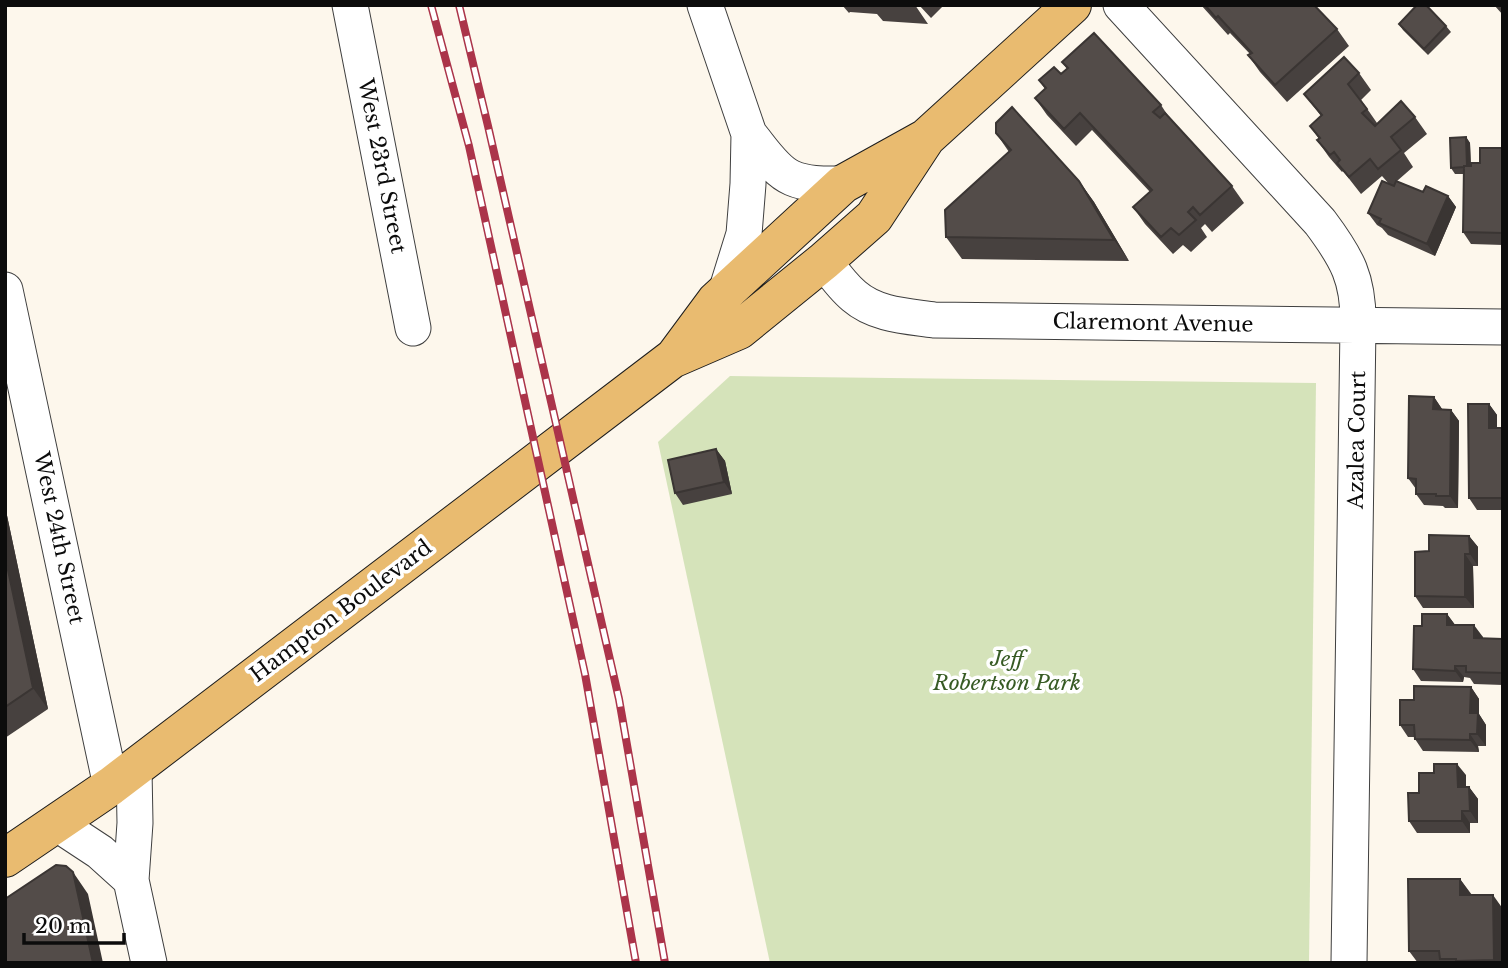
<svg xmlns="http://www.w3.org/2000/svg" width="1508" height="968" font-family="'Libre Baskerville',serif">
<rect width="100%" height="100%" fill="#fdf7ec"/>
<!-- green -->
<path fill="#d5e3ba" d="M 730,376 L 1316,383 L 1309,963 L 770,963 L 658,442 Z"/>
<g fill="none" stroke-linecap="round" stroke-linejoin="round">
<defs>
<path id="minor" d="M 350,5 L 413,328
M 705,5 L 749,134 L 748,184 L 744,234 L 726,292
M 1121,5 L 1320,222 C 1347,258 1359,279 1358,325 L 1349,963
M 749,134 C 761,148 775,171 792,178 C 808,185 827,184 843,184
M 824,261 C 833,273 842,286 854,296 C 876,315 906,316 934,320 L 1503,327
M 5,290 L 111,786
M 134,769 L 135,823 L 131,880 L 149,963
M 56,823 L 100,852 L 131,880"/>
<path id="major" d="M 676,355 L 716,301 L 843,184 L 926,138 L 1072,5
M 5,858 L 111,786 L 672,359 L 739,330 L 824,261 L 874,217 L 926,138"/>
</defs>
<!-- minor casing -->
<use href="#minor" stroke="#3f3f3f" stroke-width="37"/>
<!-- major casing -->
<use href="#major" stroke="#1d1d1d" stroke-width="40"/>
<!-- minor -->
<use href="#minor" stroke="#fff" stroke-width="35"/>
<!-- major -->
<use href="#major" stroke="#e9bb70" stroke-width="38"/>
<defs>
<path id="rail" d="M 431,5 L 469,146 L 585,674 L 636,963
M 459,5 L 488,126 L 619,699 L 665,963"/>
</defs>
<!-- rail casing -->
<use href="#rail" stroke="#ab344a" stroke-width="8"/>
<!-- rail -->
<use href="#rail" stroke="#fff" stroke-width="5" stroke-dasharray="16" stroke-linecap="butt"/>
</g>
<!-- wall -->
<path fill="#47413f" d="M 842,5 L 915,5 L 928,24 L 883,21 L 877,14 L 850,12 L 849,13 Z
M 919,5 L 944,5 L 931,18 Z
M 1201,5 L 1314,5 L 1337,29 L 1349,46 L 1287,102 L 1260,72 L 1248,55 L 1250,54 L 1230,33 L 1228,35 Z
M 1494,5 L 1503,5 L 1503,15 Z
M 1399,24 L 1446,26 L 1451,32 L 1428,55 L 1403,30 Z
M 1062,62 L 1161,105 L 1170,119 L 1232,186 L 1244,203 L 1212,232 L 1205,224 L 1201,228 L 1207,237 L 1191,252 L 1183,245 L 1173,254 L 1145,224 L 1133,207 L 1150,192 L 1092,130 L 1076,146 L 1047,115 L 1035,98 L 1045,89 L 1039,80 L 1061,74 L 1067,69 Z
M 1359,73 L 1371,90 L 1361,100 L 1377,123 L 1415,117 L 1427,134 L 1404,153 L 1413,167 L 1397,181 L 1423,192 L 1448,196 L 1456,207 L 1435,256 L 1388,235 L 1382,228 L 1377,225 L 1368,213 L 1389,184 L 1382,176 L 1361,194 L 1343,171 L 1342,172 L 1329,157 L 1317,140 L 1319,139 L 1310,126 L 1321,116 L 1304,94 Z
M 996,133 L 1079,181 L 1094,202 L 1129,261 L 962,259 L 946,237 L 1009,152 Z
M 1466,137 L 1470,143 L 1471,166 L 1480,163 L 1503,148 L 1503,245 L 1471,244 L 1463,232 L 1464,174 L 1455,174 L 1451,168 Z
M 1434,397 L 1442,409 L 1451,410 L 1459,421 L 1458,508 L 1445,508 L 1443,506 L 1424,505 L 1416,494 L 1416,489 L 1408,478 Z
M 1489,404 L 1497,415 L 1497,428 L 1503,428 L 1503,510 L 1477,510 L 1469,498 Z
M 716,449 L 725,461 L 732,494 L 683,505 L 675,493 Z
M 5,506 L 48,709 L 5,738 Z
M 1469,536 L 1478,547 L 1478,566 L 1473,566 L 1474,608 L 1423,608 L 1415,596 L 1429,551 Z
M 1447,614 L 1455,625 L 1483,637 L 1483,638 L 1503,639 L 1503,685 L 1474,684 L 1470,678 L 1464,677 L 1463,682 L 1421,681 L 1413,669 L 1422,626 Z
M 1471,687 L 1479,699 L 1479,714 L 1486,725 L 1486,746 L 1478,746 L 1479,752 L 1423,751 L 1415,739 L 1415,737 L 1408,737 L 1400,725 L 1414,700 Z
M 1466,775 L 1466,787 L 1469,787 L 1478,799 L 1478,823 L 1470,823 L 1470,833 L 1417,833 L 1409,821 L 1419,793 Z
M 1460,879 L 1472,895 L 1503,963 L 1418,963 L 1409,951 Z"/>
<!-- shaded-wall -->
<path fill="#3a3533" d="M 1466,137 L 1470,143 L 1471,173 L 1467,167 Z
M 1079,181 L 1094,202 L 1129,261 L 1114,240 Z
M 1448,196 L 1456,207 L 1435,256 L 1427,244 Z
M 1434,397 L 1442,409 L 1441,421 L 1433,409 Z
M 1489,404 L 1497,415 L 1497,440 L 1489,428 Z
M 1451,410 L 1459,421 L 1458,508 L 1450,496 Z
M 716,449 L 725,461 L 732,494 L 724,482 Z
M 5,506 L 48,709 L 33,688 L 5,556 Z
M 1469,536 L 1478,547 L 1478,566 L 1470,554 Z
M 1465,554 L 1473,566 L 1474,608 L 1465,597 Z
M 1447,614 L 1456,626 L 1447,625 Z
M 1474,625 L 1483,637 L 1482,650 L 1474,638 Z
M 1455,666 L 1464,677 L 1463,682 L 1455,671 Z
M 1471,687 L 1479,699 L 1479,714 L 1486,725 L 1486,746 L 1477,734 L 1470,713 Z
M 1470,734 L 1478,746 L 1479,752 L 1470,740 Z
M 1457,764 L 1466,775 L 1466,799 L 1458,787 Z
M 1469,787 L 1478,799 L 1478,823 L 1470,811 Z
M 1462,811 L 1470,823 L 1470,833 L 1462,821 Z
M 73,872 L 88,894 L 103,963 L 93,963 Z
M 1460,879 L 1472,896 L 1460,895 Z
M 1493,895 L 1503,909 L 1503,963 L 1496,963 L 1494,960 Z"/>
<!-- building -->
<path fill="#534c49" stroke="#3a3533" stroke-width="2" d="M 1205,5 L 1314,5 L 1337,29 L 1275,85 L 1248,55 L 1252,53 L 1218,16 L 1216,18 Z
M 1417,5 L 1426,5 L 1446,26 L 1424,49 L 1399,24 Z
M 1094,33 L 1161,105 L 1153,112 L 1160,118 L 1165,113 L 1232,186 L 1200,215 L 1193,207 L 1188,212 L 1196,220 L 1179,235 L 1171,228 L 1161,237 L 1133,207 L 1152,190 L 1080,113 L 1064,129 L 1035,98 L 1046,88 L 1039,80 L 1054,67 L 1061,74 L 1068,68 L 1062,62 Z
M 1344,57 L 1359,73 L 1348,84 L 1367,109 L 1362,113 L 1375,126 L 1401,101 L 1415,117 L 1391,137 L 1401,150 L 1378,169 L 1370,159 L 1349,177 L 1337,163 L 1340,160 L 1334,152 L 1330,155 L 1317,140 L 1320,138 L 1310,126 L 1322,115 L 1304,94 Z
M 1012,107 L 1079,181 L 1114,240 L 946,237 L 945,210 L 1011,150 L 996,133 L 996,123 Z
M 1466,137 L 1467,166 L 1464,166 L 1464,167 L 1451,168 L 1450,138 Z
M 1480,148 L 1503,148 L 1503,233 L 1463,232 L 1464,166 L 1471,166 L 1471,163 L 1480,163 Z
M 1382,181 L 1394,186 L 1396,181 L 1423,192 L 1426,186 L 1448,196 L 1427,244 L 1379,223 L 1381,219 L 1368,213 Z
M 1409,396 L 1434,397 L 1433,409 L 1451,410 L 1450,496 L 1436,496 L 1436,494 L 1416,494 L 1416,479 L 1408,478 Z
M 1468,404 L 1489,404 L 1489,428 L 1503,428 L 1503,498 L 1469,498 Z
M 716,449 L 724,482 L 675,493 L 668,460 Z
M 1429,535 L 1469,536 L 1470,554 L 1465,554 L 1465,597 L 1415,596 L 1415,552 L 1429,551 Z
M 5,556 L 33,688 L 5,707 Z
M 1422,614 L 1447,614 L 1447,625 L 1474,625 L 1474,638 L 1502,639 L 1502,673 L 1466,672 L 1466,666 L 1455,666 L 1455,671 L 1413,669 L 1414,626 L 1422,626 Z
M 1414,686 L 1471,687 L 1470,713 L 1478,713 L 1477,734 L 1470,734 L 1470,740 L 1415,739 L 1414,725 L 1400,725 L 1400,700 L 1414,700 Z
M 1434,764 L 1457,764 L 1458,787 L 1469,787 L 1470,811 L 1462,811 L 1462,821 L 1409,821 L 1408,793 L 1419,793 L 1419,773 L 1434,773 Z
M 1502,845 L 1503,845 L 1503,868 L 1502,868 Z
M 56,865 L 66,866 L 73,872 L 93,963 L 5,963 L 5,899 Z
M 1408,879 L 1460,879 L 1460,895 L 1493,895 L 1494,960 L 1456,961 L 1456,959 L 1440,959 L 1439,951 L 1409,951 Z"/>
<g text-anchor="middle" stroke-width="7" stroke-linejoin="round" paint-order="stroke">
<!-- street labels -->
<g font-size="21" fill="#0c0c0c" stroke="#fff">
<text transform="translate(382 166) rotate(79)" y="7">West 23rd Street</text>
<text transform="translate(1153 323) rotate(1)" y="7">Claremont Avenue</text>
<text transform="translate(1357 440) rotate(-89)" y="7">Azalea Court</text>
<text transform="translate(59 538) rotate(78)" y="7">West 24th Street</text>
<text transform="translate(341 611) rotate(-37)" y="7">Hampton Boulevard</text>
</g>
<!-- park labels -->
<g font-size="21" font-style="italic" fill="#375b24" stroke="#fff">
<text x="1007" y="666">Jeff<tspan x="1007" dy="24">Robertson Park</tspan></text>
</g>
</g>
<!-- border -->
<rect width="1508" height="968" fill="none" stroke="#0c0c0c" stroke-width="14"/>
<!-- scale -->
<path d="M24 933v10h100v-10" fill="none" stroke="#0c0c0c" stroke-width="3.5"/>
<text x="35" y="933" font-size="21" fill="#0c0c0c" stroke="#ffffff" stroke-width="5" paint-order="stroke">20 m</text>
</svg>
